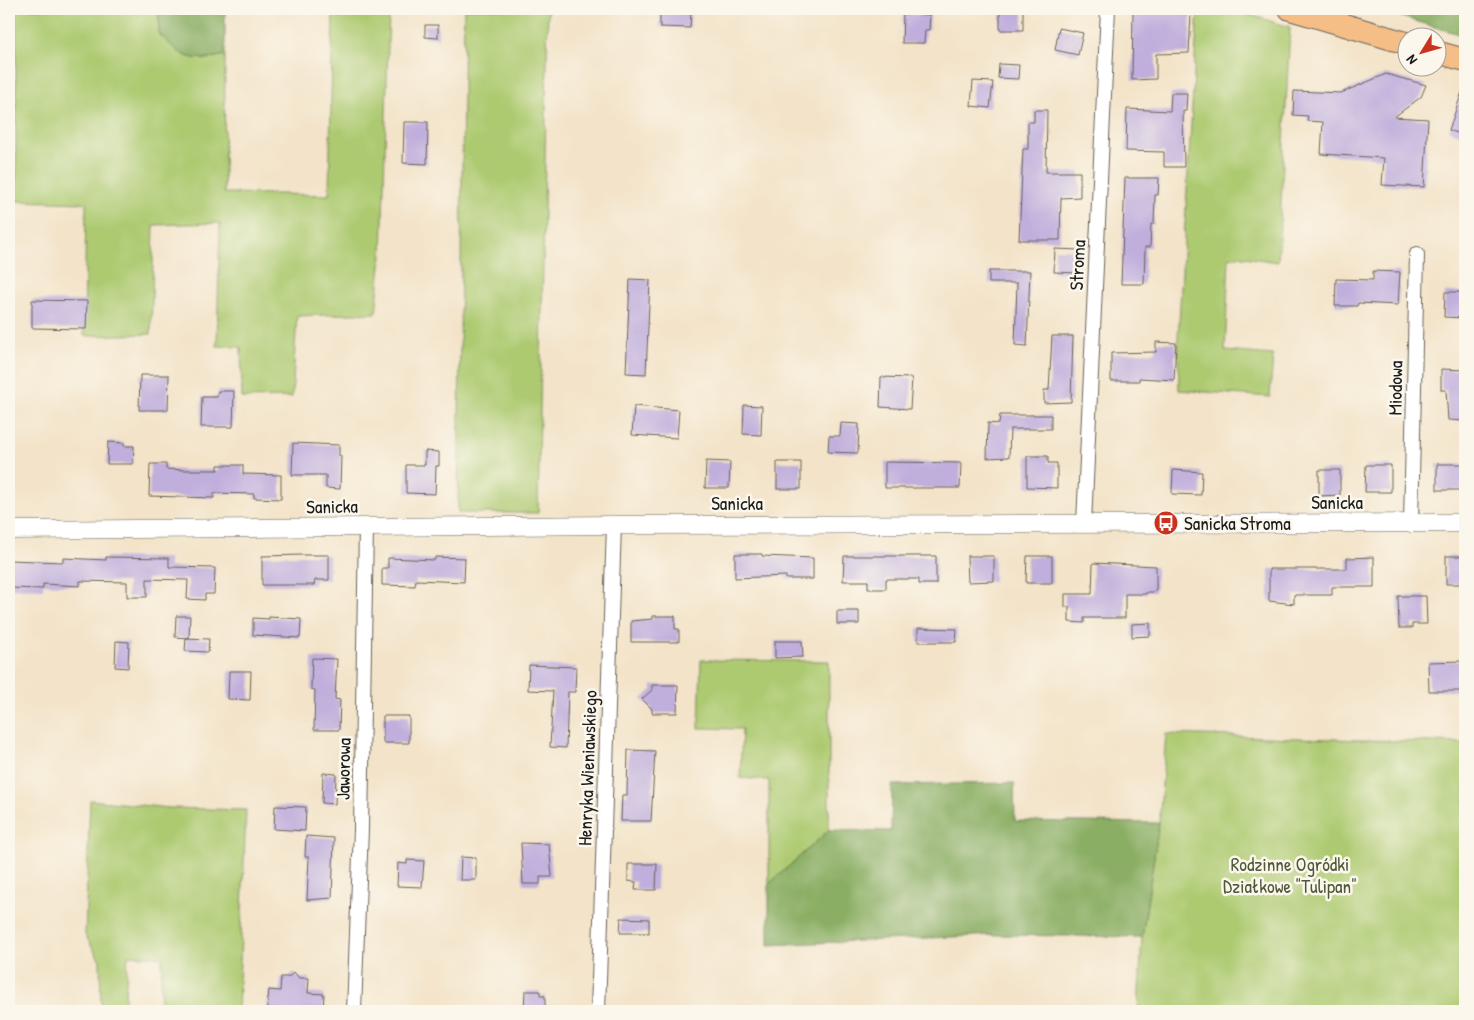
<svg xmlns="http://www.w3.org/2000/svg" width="1474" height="1020" font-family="'Patrick Hand',sans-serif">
<rect width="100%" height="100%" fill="#fbf7ec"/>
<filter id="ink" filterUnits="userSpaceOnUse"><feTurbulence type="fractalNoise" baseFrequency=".02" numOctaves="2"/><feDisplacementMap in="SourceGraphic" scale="10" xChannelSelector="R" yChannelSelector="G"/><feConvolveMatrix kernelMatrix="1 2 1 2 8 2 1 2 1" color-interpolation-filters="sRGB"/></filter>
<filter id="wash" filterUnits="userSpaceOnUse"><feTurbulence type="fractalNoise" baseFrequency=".0096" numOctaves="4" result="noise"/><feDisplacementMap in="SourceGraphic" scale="20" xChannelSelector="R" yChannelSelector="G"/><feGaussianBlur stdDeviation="1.12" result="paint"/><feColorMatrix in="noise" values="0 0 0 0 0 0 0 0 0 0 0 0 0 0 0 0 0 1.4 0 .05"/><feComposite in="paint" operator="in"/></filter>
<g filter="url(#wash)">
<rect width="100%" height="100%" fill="#f3e3c8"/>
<!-- green -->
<path fill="#adca71" stroke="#647346" d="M 16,9 L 159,9 L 159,34 L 203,60 L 225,55 L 224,193 L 329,195 L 333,9 L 389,9 L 382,256 L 376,313 L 297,316 L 292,397 L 242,398 L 241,347 L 217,346 L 220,223 L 154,225 L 151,334 L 84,336 L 86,203 L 16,201 Z
M 464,9 L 548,9 L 538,513 L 458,513 Z
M 1198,9 L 1230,9 L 1290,27 L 1278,262 L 1238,256 L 1229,258 L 1225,351 L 1273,355 L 1270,397 L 1179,390 L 1178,338 Z
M 701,660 L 829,661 L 829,830 L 769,884 L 769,780 L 740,778 L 742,729 L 699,728 Z
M 1166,734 L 1465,743 L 1465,1011 L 1138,1011 L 1142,937 L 1159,823 Z
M 90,800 L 170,808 L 246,810 L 238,1011 L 160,1011 L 162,957 L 128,955 L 124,1011 L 101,1011 L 100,960 L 85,935 Z"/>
<!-- forest -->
<path fill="#8aae63" stroke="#536540" d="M 159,9 L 225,9 L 225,55 C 189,63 184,58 159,34 Z
M 1375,9 L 1465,9 L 1465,36 Z
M 1014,783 L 1015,821 L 1159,823 L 1142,937 L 997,935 L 769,945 L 769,884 L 829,830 L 891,831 L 892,785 Z"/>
<g id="blocks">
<!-- building -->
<path fill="#c0aedc" d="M 660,9 L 691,9 L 690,28 L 660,27 Z
M 1000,9 L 1023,9 L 1023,30 L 1000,30 Z
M 1133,11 L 1191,14 L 1189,53 L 1156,54 L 1156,79 L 1132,80 Z
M 903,14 L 930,15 L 929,30 L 925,30 L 924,43 L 902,43 Z
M 425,25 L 438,25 L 438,38 L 425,37 Z
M 1059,28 L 1083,33 L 1078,55 L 1055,50 Z
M 999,64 L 1019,65 L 1018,79 L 998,78 Z
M 1386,74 L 1426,85 L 1421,97 L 1394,117 L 1428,119 L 1424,187 L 1382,185 L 1384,158 L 1321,154 L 1323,122 L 1307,121 L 1308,116 L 1293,115 L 1294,91 L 1341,93 Z
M 973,81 L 993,82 L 990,108 L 971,106 Z
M 1463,89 L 1465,89 L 1465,136 L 1449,130 Z
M 1171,93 L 1187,93 L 1186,111 L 1183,111 L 1184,167 L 1164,167 L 1164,152 L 1126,151 L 1127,109 L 1170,111 Z
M 1034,110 L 1047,110 L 1046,172 L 1080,172 L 1080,197 L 1061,198 L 1060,240 L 1019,240 L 1023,149 L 1028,149 L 1028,122 L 1034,122 Z
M 404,122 L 428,122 L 427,164 L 403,163 Z
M 1125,178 L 1159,178 L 1158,195 L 1155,195 L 1154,224 L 1151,224 L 1150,247 L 1145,247 L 1144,284 L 1121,284 Z
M 1055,249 L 1079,250 L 1078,273 L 1054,272 Z
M 989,271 L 1030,271 L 1027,346 L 1015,345 L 1017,283 L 989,283 Z
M 1373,271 L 1400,272 L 1398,305 L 1358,303 L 1357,306 L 1335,306 L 1336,279 L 1373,280 Z
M 630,279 L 650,280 L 646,374 L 626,373 Z
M 1445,292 L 1465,292 L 1465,318 L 1444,317 Z
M 32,300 L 87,301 L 86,329 L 32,328 Z
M 1052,336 L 1073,336 L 1071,402 L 1044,403 L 1044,390 L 1049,390 Z
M 1156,342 L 1176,343 L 1174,380 L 1139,378 L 1139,381 L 1111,381 L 1111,353 L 1156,352 Z
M 1441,369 L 1465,370 L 1465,421 L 1448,420 L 1446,390 L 1441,390 Z
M 140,375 L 169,375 L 168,410 L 139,410 Z
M 881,377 L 912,378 L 910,409 L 880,407 Z
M 218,391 L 234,391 L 233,427 L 201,427 L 202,397 L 217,397 Z
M 744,405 L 762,406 L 761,435 L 743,434 Z
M 634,406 L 679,410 L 677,438 L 632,435 Z
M 1000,415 L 1051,415 L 1051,429 L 1010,429 L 1009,457 L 987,458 L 988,423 L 999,424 Z
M 841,423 L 859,424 L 858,453 L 828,452 L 829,436 L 840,436 Z
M 108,442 L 124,443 L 124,446 L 134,446 L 133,464 L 107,464 Z
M 293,443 L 339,445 L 339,456 L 341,456 L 340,489 L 326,488 L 326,475 L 292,475 Z
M 425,451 L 439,452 L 439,466 L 436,466 L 435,494 L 406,493 L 406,465 L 425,465 Z
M 1027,456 L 1048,456 L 1048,463 L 1057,463 L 1057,488 L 1027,487 Z
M 706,461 L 730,462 L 729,488 L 705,488 Z
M 777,462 L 801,462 L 801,489 L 777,489 Z
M 885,462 L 961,463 L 960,488 L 885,488 Z
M 150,464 L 166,464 L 166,469 L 184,470 L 218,470 L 218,465 L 243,465 L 243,474 L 281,475 L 281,499 L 254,498 L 254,494 L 214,493 L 214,498 L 149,496 Z
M 1437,464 L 1463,464 L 1463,490 L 1437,490 Z
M 1366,465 L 1391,465 L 1391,492 L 1365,492 Z
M 1173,470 L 1202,472 L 1201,495 L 1172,494 Z
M 1319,470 L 1340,470 L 1340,495 L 1319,496 Z
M 735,554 L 762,554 L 762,556 L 813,558 L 813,579 L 786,579 L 786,576 L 735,578 Z
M 303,555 L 329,555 L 329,580 L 315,580 L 314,585 L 262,585 L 262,556 Z
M 844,556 L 936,556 L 936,584 L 919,584 L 919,579 L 886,579 L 886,589 L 868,589 L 868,581 L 843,581 Z
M 967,556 L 994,556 L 994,581 L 968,582 Z
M 1027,556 L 1052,556 L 1052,583 L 1026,583 Z
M 1446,556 L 1465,556 L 1465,584 L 1446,584 Z
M 106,557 L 169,558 L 169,567 L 215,568 L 214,594 L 205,594 L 205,600 L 187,599 L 188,580 L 147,579 L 147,597 L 127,597 L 127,582 L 80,581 L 80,586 L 43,584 L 43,589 L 9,588 L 9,560 L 63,562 L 63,558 L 106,560 Z
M 435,557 L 465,558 L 464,582 L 416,580 L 415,586 L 382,585 L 382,568 L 388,568 L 388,558 L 435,560 Z
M 1374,557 L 1374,587 L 1332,587 L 1332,595 L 1294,595 L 1294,604 L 1269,601 L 1269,569 L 1347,569 L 1347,558 Z
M 1093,563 L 1156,566 L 1156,589 L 1154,592 L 1147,592 L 1146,594 L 1125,594 L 1125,618 L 1084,618 L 1084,623 L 1069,622 L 1069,607 L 1065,607 L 1065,594 L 1092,594 Z
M 1398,596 L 1426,596 L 1427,624 L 1412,624 L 1412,628 L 1399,628 Z
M 837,611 L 859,611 L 859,624 L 837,624 Z
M 176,616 L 190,616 L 189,638 L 175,637 Z
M 653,616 L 675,616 L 675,629 L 679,629 L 679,642 L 631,642 L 631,621 L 653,619 Z
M 269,617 L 301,619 L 300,638 L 253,635 L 253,618 L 269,619 Z
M 1150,623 L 1150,636 L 1132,637 L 1132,624 Z
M 918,628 L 957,629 L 956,642 L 918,642 Z
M 186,638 L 209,639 L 208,652 L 185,651 Z
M 116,641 L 129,642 L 128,668 L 115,667 Z
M 775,641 L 802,641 L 803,657 L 775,658 Z
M 312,658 L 337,659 L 335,699 L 340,700 L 339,730 L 314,730 L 315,690 L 311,689 Z
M 1465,661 L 1465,691 L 1429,691 L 1428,662 Z
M 529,665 L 576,667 L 575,692 L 568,692 L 566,748 L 550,747 L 553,691 L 528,690 Z
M 229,671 L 251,671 L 250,700 L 228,699 Z
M 652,685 L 678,685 L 677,713 L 652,713 L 652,709 L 642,699 L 652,690 Z
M 383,716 L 409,716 L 409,743 L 383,743 Z
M 628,750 L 655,751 L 651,821 L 621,821 L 622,795 L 627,795 Z
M 323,773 L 336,774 L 335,804 L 322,803 Z
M 275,806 L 306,807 L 305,831 L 274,829 Z
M 306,836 L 334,838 L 332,898 L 307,900 L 309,857 L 305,857 Z
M 521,843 L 549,844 L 552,877 L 540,877 L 540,884 L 523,884 Z
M 461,857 L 476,858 L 476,880 L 460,880 Z
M 407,860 L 424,861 L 422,887 L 397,886 L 398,863 L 407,864 Z
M 628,864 L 657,864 L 656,890 L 635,890 L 636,882 L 628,881 Z
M 621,918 L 649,919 L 649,933 L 620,933 Z
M 294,972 L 299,978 L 309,978 L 308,993 L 324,994 L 323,1011 L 275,1011 L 276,1008 L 267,1008 L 269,990 L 280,991 L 281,977 L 289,977 Z
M 525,991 L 540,991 L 540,996 L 545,996 L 545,1011 L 524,1011 Z"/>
</g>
</g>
<g filter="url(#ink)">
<use href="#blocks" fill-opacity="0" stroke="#676258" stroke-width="1"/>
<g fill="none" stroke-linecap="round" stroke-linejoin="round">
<defs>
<path id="minor" d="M 1084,523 L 1108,9
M 1411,524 L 1417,254
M 354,1011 L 361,829 L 366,527
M 598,1011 L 614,525"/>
<path id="tertiary" d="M 9,530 L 614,525 L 1465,523"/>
<path id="primary" d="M 1290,9 L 1406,43
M 1436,52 L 1465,60"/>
</defs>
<!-- minor casing -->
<use href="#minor" stroke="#676258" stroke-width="16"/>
<!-- tertiary casing -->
<use href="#tertiary" stroke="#676258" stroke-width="19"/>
<!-- primary casing -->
<use href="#primary" stroke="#676258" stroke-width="24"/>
<!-- minor -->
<use href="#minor" stroke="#fff" stroke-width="14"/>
<!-- tertiary -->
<use href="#tertiary" stroke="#fff" stroke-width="18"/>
<!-- primary -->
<use href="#primary" stroke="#f6be87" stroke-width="22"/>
</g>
</g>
<!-- icons -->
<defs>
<symbol id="bus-disc" viewBox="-11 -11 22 22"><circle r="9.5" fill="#c8321e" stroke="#fbf7ec"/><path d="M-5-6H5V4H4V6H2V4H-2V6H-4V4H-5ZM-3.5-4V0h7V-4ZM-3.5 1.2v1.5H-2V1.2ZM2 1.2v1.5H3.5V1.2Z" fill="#fff"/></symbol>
</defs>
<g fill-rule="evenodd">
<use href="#bus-disc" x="1152" y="509" width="28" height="28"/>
</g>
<g text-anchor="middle" stroke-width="5" stroke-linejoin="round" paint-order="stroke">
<!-- street labels -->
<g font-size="19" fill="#1c1c1c" stroke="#fbf7ec">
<text transform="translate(1077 265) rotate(-87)" y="7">Stroma</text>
<text transform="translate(1395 388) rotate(-89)" y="7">Miodowa</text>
<text x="1337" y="509">Sanicka</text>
<text x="737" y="510">Sanicka</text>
<text transform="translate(332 506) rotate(-1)" y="7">Sanicka</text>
<text transform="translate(587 768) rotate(-88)" y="7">Henryka Wieniawskiego</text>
<text transform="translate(343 769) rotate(-89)" y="7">Jaworowa</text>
</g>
<!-- poi labels -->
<g font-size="19" fill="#1c1c1c" stroke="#fbf7ec" text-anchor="start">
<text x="1184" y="530">Sanicka Stroma</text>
</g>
<!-- park labels -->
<g font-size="19" fill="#4f593a" stroke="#fbf7ec">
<text x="1290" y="871">Rodzinne Ogródki<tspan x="1290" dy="22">Działkowe "Tulipan"</tspan></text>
</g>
</g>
<!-- margin -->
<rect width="1474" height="1020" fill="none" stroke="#fbf7ec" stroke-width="30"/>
<!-- north arrow -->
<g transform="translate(1422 52) rotate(233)"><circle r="24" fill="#fbf7ec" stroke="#a29f99"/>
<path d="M0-4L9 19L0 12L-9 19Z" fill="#c8321e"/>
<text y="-8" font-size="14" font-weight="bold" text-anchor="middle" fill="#1c1c1c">N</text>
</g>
</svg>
